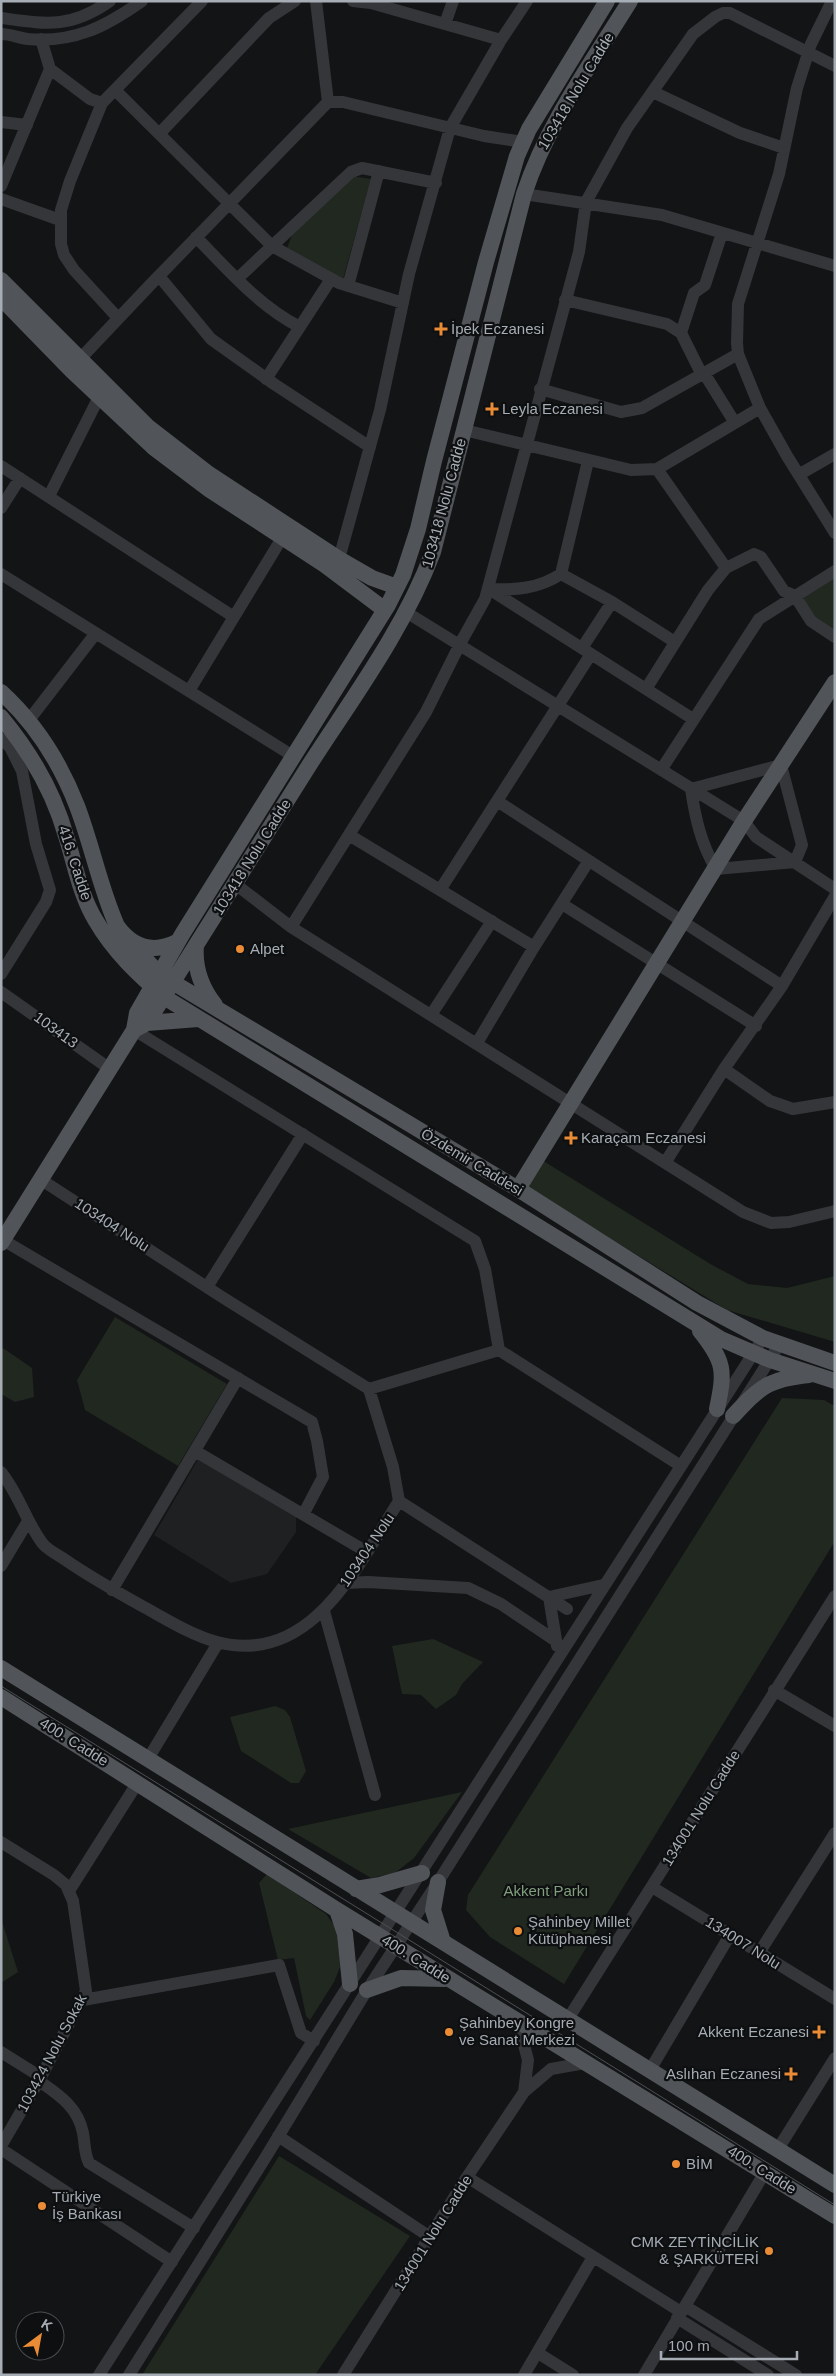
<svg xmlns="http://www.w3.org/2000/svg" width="836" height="2376" font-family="Helvetica,sans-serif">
<rect width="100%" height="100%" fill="#131415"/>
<!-- built -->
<path fill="#1f2022" d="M 200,1456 L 296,1510 L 296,1532 L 267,1574 L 231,1583 L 154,1535 Z"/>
<!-- green -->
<path fill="#202820" d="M 352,176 L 371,179 L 343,279 L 286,251 L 293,232 Z
M 835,571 L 835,637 L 795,596 Z
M 537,1157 L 712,1265 L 748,1284 L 787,1288 L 835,1276 L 835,1342 L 727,1310 L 536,1193 L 522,1183 Z
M 115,1317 L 227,1384 L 178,1466 L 85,1410 L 77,1380 Z
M 3,1348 L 32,1368 L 34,1397 L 15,1402 L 1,1394 L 1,1351 Z
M 782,1398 L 824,1400 L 835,1406 L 835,1541 L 564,1984 L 490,1937 L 466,1910 L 468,1895 Z
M 433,1639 L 483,1662 L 462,1684 L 456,1695 L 436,1709 L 421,1695 L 402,1694 L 392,1646 Z
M 275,1706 L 285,1710 L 290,1717 L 306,1771 L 299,1783 L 291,1783 L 241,1751 L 230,1717 Z
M 462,1792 L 414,1858 L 395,1873 L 371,1878 L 288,1829 Z
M 267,1874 L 326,1914 L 339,1932 L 340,1967 L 334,1982 L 310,2020 L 306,2016 L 294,1958 L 278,1960 L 259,1883 Z
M 1,1918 L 18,1972 L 1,1983 Z
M 279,2156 L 410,2236 L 315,2375 L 142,2375 Z"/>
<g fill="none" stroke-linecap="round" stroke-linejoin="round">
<!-- minor -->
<path stroke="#35363a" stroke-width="12" d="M 316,1 L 328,102
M 353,1 L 371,3 L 501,40
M 832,1 L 811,44 L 797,88 L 779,174 L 738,304 L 737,343 L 738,354 L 760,408 L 787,456 L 835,533
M 1,18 C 46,24 70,29 110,1
M 445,24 L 453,1
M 1,34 C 10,34 19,38 28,39 C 74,43 105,27 142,1
M 41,39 L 50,69 L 90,99 L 102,103
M 115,90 L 272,246 L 339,283 L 403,303
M 653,92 L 740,133 L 784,148
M 1,122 L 27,125
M 160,133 L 269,18 L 295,1
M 1,186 L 50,69
M 524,194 L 662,215 L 835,266
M 1,199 L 60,220
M 196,237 C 228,270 259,306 300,327
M 159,276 L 211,339 L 274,384 L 370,447
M 237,279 L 351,172 L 362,168 L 436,183
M 348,286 L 379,171
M 565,300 L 667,324 L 681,333 L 702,375
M 118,318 L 74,270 L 64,255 L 61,244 L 61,210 L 70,181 L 102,103 L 202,1
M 681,333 L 694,293 L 705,285 L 722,233
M 80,359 L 152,283 L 328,102 L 343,102 L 484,136 L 523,142
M 704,373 L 735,423
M 266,379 L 331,279
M 540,389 L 621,412 L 642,408 L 738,354
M 464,430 L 631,470 L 657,469 L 760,408
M 1,466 L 234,617
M 657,469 L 726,568
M 800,474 L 835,454
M 49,496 L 99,397
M 1,508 L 20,478
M 339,559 L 380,410 L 409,274 L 450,128 L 501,40 L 527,1
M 1,574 L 293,756
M 561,574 L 612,602 L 675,642
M 489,589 L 693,719
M 489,589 C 516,590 538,589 561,574 L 588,461
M 406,612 L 744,821 L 756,837 L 835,889
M 582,648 L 612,602
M 646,689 L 708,590 L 726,568 L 754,554 L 761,557 L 784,591 L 795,596 L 811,621 L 835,637
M 189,691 L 282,538
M 29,720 L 96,633
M 1,739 L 10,747 L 22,771 L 36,844 L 50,890 L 46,902 L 1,974
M 781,765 L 802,845 L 795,862 L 716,869 C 701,844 695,817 691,789 Z
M 661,770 L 759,619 L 835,571
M 497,801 L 782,986
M 349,835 L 440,890
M 234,883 L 291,927 L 743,1212 L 771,1223 L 789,1222 L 835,1211
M 562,904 L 756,1026
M 291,927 L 426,712 L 461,642 L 485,599 L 579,252 L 586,202 L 627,128 L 693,34 L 715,17 L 723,13 L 730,13 L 835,66
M 534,947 L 440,890 L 591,654
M 1,992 L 110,1069
M 431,1015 L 492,921
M 134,1030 L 475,1241 L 485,1269 L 499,1350 L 369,1389
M 477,1043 L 534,947 L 588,862
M 724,1069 L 770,1101 L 793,1109 L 835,1102
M 665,1163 L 724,1069 L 782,986 L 835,896
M 1,1239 L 312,1422 L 317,1441 L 323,1477 L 304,1513
M 207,1287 L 303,1134
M 499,1350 L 681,1466
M 195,1451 L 367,1552
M 1,1472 C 19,1494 26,1522 43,1544 C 48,1550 58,1555 64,1559 C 90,1577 115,1591 142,1606 C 166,1619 191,1635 217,1642 C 311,1667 358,1565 399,1501 L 393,1467 L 369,1389 L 222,1297 L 40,1179
M 399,1501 L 567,1609
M 1,1566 L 28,1521
M 347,1583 L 368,1582 L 468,1588 L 501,1604 L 556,1641
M 112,1590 L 238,1378
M 324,1611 L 375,1795
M 557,1646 L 549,1597 L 603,1585
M 774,1690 L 835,1726
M 148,1759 L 218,1643
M 1,1842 L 54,1875 L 66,1885 L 73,1901 L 86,1991 L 41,2077 L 1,2146
M 652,1887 L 835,1999
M 69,1891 L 138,1782
M 759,1953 L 835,1833
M 83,2000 L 279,1965 L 301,2033 L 314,2041
M 568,2019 L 835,1596
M 518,2022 L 528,2060 L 524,2092
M 1,2052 L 41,2077
M 650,2070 L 730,1935
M 39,2081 C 59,2095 78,2107 83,2133 C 85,2143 84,2153 89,2163 L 194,2228
M 278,2136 L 430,2237
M 1,2149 L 172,2262
M 778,2149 L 835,2058
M 467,2177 L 681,2312
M 685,2306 L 796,2375
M 677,2318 L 768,2375
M 538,2353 L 573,2375
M 99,2375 L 758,1346
M 129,2375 L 267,2155 L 367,1990 L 438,1882 L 779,1345
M 343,2375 L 467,2177 L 524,2092 L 551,2069 L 585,2063
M 524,2375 L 593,2257
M 644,2375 L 765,2172"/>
<!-- major -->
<path stroke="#515459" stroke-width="16" d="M 1,280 L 147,426 L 209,474 L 339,559 L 372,578 L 397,587
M 1,298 L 72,371 L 153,447 L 210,490 L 325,565 L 385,610
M 1,692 C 36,724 60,762 77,806 C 92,845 100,888 117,926 C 132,947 153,954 177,942
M 1,717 C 31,753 53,790 66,836 C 75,864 80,895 96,921 C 114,952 138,974 164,997 L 721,1339 L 770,1360 L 835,1381
M 125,937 L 159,974 L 518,1189 L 697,1303 L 763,1338 L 835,1363
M 196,945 C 194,968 201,987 215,1005
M 147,1023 L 198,1019
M 134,1030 L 147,1023 C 202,937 255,850 310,764 C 354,696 404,629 433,552 L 524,194 C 547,124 591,64 630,1
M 518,1189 L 744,821 L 835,682
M 1,1243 L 134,1030 L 137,1013 L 183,933 L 388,605 L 403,575 L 418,529 L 434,461 L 486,262 L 517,156 L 529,129 L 607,1
M 700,1331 C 725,1362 725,1371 717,1409
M 733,1416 C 760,1387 768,1379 809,1375
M 1,1668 L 835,2185
M 1,1697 L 337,1910 L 835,2216
M 438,1882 L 433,1910 L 443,1942
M 356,1889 L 380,1885 L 422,1873
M 337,1910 L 345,1934 L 350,1984
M 367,1990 L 401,1978 L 445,1979"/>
<!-- tram -->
<path stroke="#4c4f53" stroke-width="1" d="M 1,1686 L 835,2205"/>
</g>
<!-- markers -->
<g fill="#ea8c36" stroke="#0e0f10" stroke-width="2">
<path d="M438.5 321.5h5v5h5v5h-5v5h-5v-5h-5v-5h5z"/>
<path d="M489.5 401.5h5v5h5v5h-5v5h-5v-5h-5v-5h5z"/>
<circle cx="240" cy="949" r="5"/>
<path d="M568.5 1130.5h5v5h5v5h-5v5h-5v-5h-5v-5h5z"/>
<circle cx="518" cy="1931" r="5"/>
<circle cx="449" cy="2032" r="5"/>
<path d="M816.5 2024.5h5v5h5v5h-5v5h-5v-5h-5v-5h5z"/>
<path d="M788.5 2066.5h5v5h5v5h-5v5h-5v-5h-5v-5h5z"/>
<circle cx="676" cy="2164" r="5"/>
<circle cx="42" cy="2206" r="5"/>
<circle cx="769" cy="2251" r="5"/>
</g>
<g text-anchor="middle" stroke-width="4.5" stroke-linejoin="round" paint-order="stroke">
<!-- street labels -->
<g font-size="15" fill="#a6adb5" stroke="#0e0f10">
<text transform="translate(576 91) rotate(-59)" y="5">103418 Nolu Cadde</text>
<text transform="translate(444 503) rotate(-75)" y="5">103418 Nolu Cadde</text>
<text transform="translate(252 857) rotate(-58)" y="5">103418 Nolu Cadde</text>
<text transform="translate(75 863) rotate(72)" y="5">416. Cadde</text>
<text transform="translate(56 1030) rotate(36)" y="5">103413</text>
<text transform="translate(472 1162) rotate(31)" y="5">Özdemir Caddesi</text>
<text transform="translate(112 1225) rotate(33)" y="5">103404 Nolu</text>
<text transform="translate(367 1550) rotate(-56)" y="5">103404 Nolu</text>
<text transform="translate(74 1742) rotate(32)" y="5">400. Cadde</text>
<text transform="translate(701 1808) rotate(-58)" y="5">134001 Nolu Cadde</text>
<text transform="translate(743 1943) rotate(32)" y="5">134007 Nolu</text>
<text transform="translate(416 1959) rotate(32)" y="5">400. Cadde</text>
<text transform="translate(52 2053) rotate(-62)" y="5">103424 Nolu Sokak</text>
<text transform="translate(762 2170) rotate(32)" y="5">400. Cadde</text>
<text transform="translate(433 2233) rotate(-58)" y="5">134001 Nolu Cadde</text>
</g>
<!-- poi labels -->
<g font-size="15" fill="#a6adb5" stroke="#0e0f10" text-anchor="start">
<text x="451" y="334">İpek Eczanesi</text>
<text x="502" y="414">Leyla Eczanesi</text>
<text x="250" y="954">Alpet</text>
<text x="581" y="1143">Karaçam Eczanesi</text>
<text x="528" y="1927">Şahinbey Millet<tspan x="528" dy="17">Kütüphanesi</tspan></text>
<text x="459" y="2028">Şahinbey Kongre<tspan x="459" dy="17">ve Sanat Merkezi</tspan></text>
<text x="809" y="2037" text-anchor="end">Akkent Eczanesi</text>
<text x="781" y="2079" text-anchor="end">Aslıhan Eczanesi</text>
<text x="686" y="2169">BİM</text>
<text x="52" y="2202">Türkiye<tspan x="52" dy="17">İş Bankası</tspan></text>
<text x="759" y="2247" text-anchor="end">CMK ZEYTİNCİLİK<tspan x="759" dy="17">&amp; ŞARKÜTERİ</tspan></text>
</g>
<!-- park labels -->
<g font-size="15" fill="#819f7d" stroke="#0e0f10">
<text x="546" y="1896">Akkent Parkı</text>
</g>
</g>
<!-- border -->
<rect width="836" height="2376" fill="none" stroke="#a6adb5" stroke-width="5"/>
<!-- north arrow -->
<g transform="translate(40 2336) rotate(32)"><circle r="24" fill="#0e0f10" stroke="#4b4e52"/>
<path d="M0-4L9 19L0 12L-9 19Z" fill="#ea8c36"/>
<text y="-8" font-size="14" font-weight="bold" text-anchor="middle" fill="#a6adb5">K</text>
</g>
<!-- scale -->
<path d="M661 2351v8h136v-8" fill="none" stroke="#a6adb5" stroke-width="2.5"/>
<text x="668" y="2351" font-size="15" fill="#a6adb5" stroke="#0e0f10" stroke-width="4" paint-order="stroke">100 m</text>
</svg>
